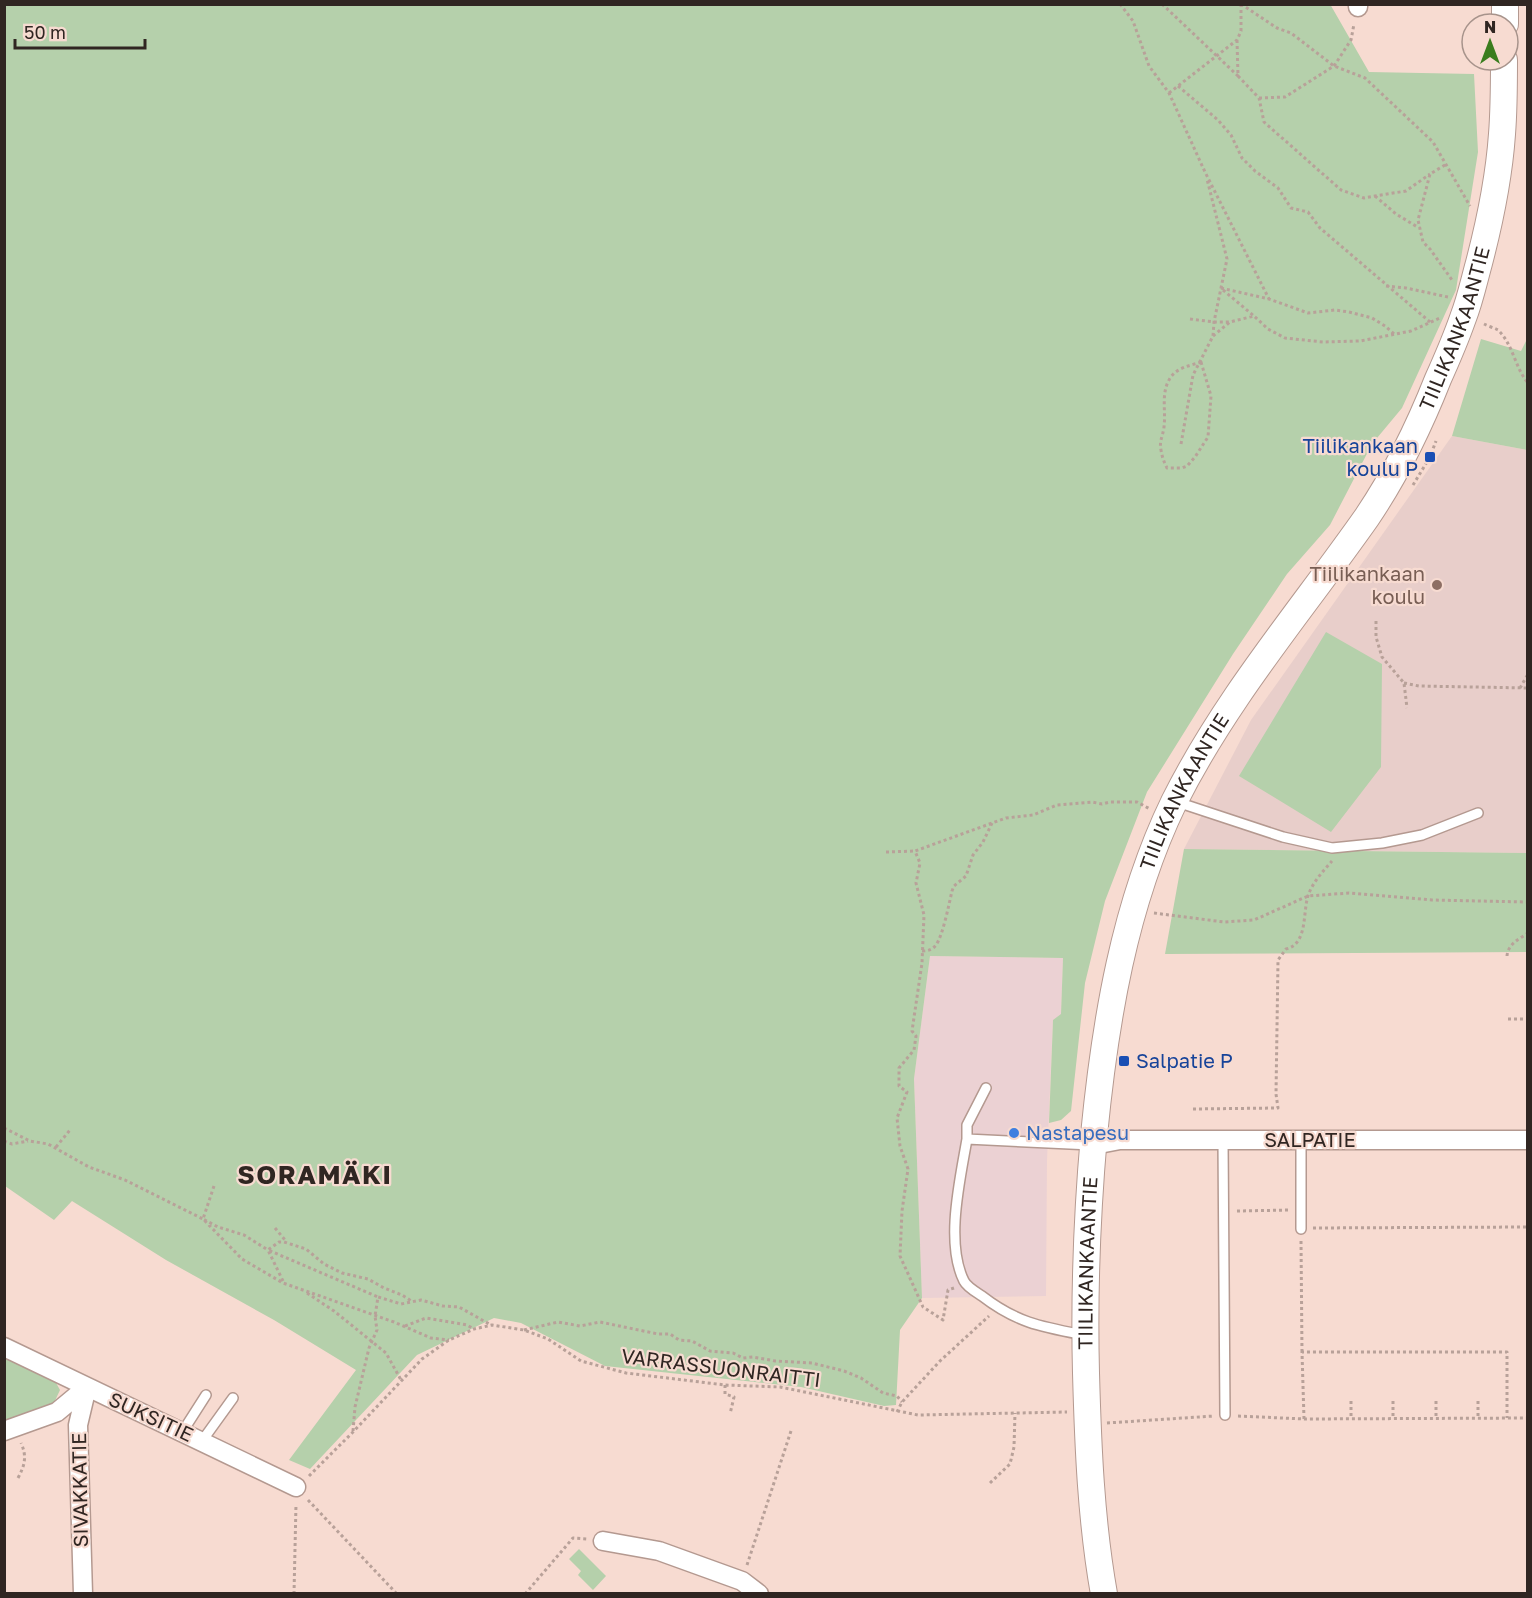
<svg xmlns="http://www.w3.org/2000/svg" width="1532" height="1598" font-family="'Golos Text',sans-serif">
<rect width="100%" height="100%" fill="#f7dbd1"/>
<!-- industrial -->
<path fill="#ebd1d3" d="M 930,956 L 1063,958 L 1061,1015 L 1053,1020 L 1047,1160 L 1046,1296 L 922,1298 L 914,1079 Z"/>
<!-- education -->
<path fill="#e8ceca" d="M 1452,436 L 1527,450 L 1527,853 L 1184,849 L 1251,720 Z"/>
<!-- green -->
<path fill="#b5d0ab" d="M 1330,4 L 1369,72 L 1474,74 L 1478,152 L 1456,290 L 1402,408 L 1372,444 L 1330,525 L 1287,574 L 1233,654 L 1147,792 L 1105,901 L 1085,983 L 1071,1111 L 1061,1120 L 1049,1123 L 1053,1020 L 1061,1014 L 1063,958 L 930,956 L 914,1079 L 922,1298 L 900,1330 L 896,1405 L 884,1406 L 801,1387 L 605,1366 L 521,1323 L 494,1318 L 417,1355 L 310,1469 L 289,1460 L 356,1370 L 274,1320 L 166,1260 L 72,1201 L 54,1220 L 5,1186 L 5,5 Z
M 1481,339 L 1521,351 L 1527,339 L 1527,450 L 1452,436 Z
M 1326,632 L 1382,664 L 1381,767 L 1331,832 L 1239,776 Z
M 1184,849 L 1527,853 L 1527,952 L 1165,954 Z
M 5,1356 L 55,1381 L 60,1390 L 53,1405 L 5,1423 Z
M 579,1549 L 606,1576 L 593,1590 L 578,1575 L 581,1571 L 569,1559 Z"/>
<g fill="none" stroke-linecap="round" stroke-linejoin="round">
<defs>
<path id="lane" d="M 1177,802 L 1283,837 L 1332,848 L 1382,843 L 1422,835 L 1478,813
M 967,1139 L 967,1125 L 986,1088
M 1223,1140 L 1225,1415
M 1301,1140 L 1301,1229
M 1084,1335 C 1042,1327 1017,1323 982,1296 C 976,1292 967,1287 964,1281 C 945,1243 960,1180 967,1139 L 1091,1145
M 183,1431 L 206,1395
M 202,1441 L 233,1398"/>
<path id="street" d="M 1358,7 L 1358,4
M 1094,1145 L 1120,1140 L 1528,1140
M 4,1347 L 296,1487
M 4,1431 L 57,1412 L 87,1387
M 603,1541 L 659,1551 L 742,1581 L 759,1594
M 83,1594 L 78,1425 L 87,1387"/>
<g id="secondary">
<path d="M 1505,24 L 1505,4"/>
<path id="s1" d="M 1104,1594 C 1091,1521 1088,1446 1086,1373 C 1084,1294 1087,1214 1094,1135 C 1105,1022 1124,905 1174,802 C 1226,698 1301,611 1367,517 C 1396,474 1419,427 1438,379 C 1447,359 1456,338 1463,318 C 1470,300 1474,281 1479,263 C 1490,221 1499,177 1502,134 C 1504,109 1504,85 1504,60"/>
</g>
</defs>
<!-- lane casing -->
<use href="#lane" stroke="#b49990" stroke-width="12"/>
<!-- street casing -->
<use href="#street" stroke="#b49990" stroke-width="21"/>
<!-- secondary casing -->
<use href="#secondary" stroke="#b49990" stroke-width="28"/>
<!-- path -->
<path stroke="#b8a199" stroke-width="3" stroke-dasharray="3 3" stroke-linecap="butt" d="M 1120,4 L 1133,21 L 1149,66 L 1169,93 L 1205,172 L 1269,299
M 1162,4 L 1238,76
M 1241,4 L 1277,28 L 1291,33 L 1334,66 L 1365,78 L 1433,142 L 1470,206
M 1237,40 L 1238,76 L 1259,98 L 1264,122 L 1341,190 L 1364,198 L 1375,196 L 1406,191 L 1430,174
M 1178,86 L 1218,120 L 1231,135 L 1242,158 L 1255,171 L 1278,188 L 1291,208 L 1308,212 L 1320,228 L 1430,322
M 1169,93 L 1237,40 L 1241,31 L 1241,4
M 1259,98 L 1285,97 L 1334,66 L 1351,40 L 1354,24
M 1445,165 L 1430,174 L 1418,220 L 1423,242 L 1430,249 L 1452,280
M 1375,196 L 1396,214 L 1419,228
M 1386,286 L 1406,288 L 1448,297
M 1221,288 L 1269,299 L 1308,313 L 1335,310 L 1349,312 L 1372,318 L 1385,326 L 1394,334
M 1223,290 L 1254,316
M 1190,319 L 1214,322 L 1230,322
M 1484,324 C 1488,326 1494,328 1498,330 C 1513,344 1515,368 1528,383
M 1213,336 L 1230,322 L 1254,316 L 1268,329 L 1285,338 L 1323,342 L 1360,341 L 1411,331 L 1440,318
M 1201,362 L 1211,396 L 1208,437 L 1195,457 L 1187,466 L 1182,468 L 1167,468 C 1164,462 1162,457 1161,450 C 1159,441 1163,436 1164,427 C 1166,412 1161,394 1169,380 C 1175,368 1189,366 1201,362 Z
M 1181,444 L 1193,375 L 1213,336 L 1214,322 L 1227,259 L 1207,179
M 1413,485 L 1430,457 L 1436,441
M 1376,621 L 1376,637 L 1382,657 L 1404,683 L 1407,708
M 1404,683 L 1419,686 L 1528,688
M 1520,688 L 1528,674
M 886,852 L 915,851
M 1154,913 L 1224,922 L 1254,920 L 1308,896 L 1349,893 L 1432,900 L 1528,902
M 922,951 C 928,951 932,950 936,945 C 943,935 949,904 952,891 L 954,886 L 966,876 L 973,855 L 983,842 L 992,823
M 1507,956 C 1508,944 1519,939 1528,933
M 1508,1019 L 1528,1019
M 1193,1109 L 1278,1108 L 1276,1094 L 1278,960 L 1286,949 C 1309,944 1302,909 1309,893 C 1314,881 1323,871 1332,861
M 4,1128 L 30,1141 L 48,1144 L 89,1167 L 125,1180 L 203,1219 L 242,1259 L 283,1283 L 394,1322 L 431,1338 L 449,1340
M 4,1141 L 12,1144 L 28,1141
M 56,1147 L 70,1130
M 214,1186 L 203,1219 L 218,1227 L 244,1235 L 268,1250 L 279,1242 L 284,1242 L 306,1249 L 324,1264 L 342,1273 L 368,1279 L 384,1288 L 402,1295 L 413,1302
M 1237,1211 L 1290,1210
M 275,1228 L 285,1240 L 284,1242
M 1313,1228 L 1528,1227
M 1301,1241 L 1302,1352
M 283,1281 L 268,1250 L 378,1297
M 954,1288 L 948,1290 L 943,1320 L 923,1307 L 900,1256 L 902,1211 L 908,1169 L 900,1146 L 897,1118 L 907,1092 L 899,1086 L 899,1068 L 914,1050 L 916,1036 L 912,1031 L 922,963 L 924,915 L 916,883 L 920,863 L 915,851 L 1006,818 L 1033,815 L 1057,805 L 1092,802 L 1102,804 L 1110,802 L 1137,802 L 1150,809
M 307,1293 L 334,1311 L 386,1353 L 401,1380
M 405,1326 L 426,1318 L 467,1325 L 474,1329
M 524,1330 L 558,1322 L 580,1326 L 600,1322 L 658,1334 L 670,1334 L 679,1340 L 692,1341 L 710,1351 L 733,1353 L 743,1358 L 753,1357 L 775,1361 L 812,1363 L 844,1371 L 861,1378 L 883,1393 L 897,1396 L 902,1402
M 725,1385 L 725,1394 L 734,1397 L 730,1414
M 1351,1401 L 1351,1419
M 1393,1401 L 1393,1418
M 1436,1401 L 1436,1418
M 1478,1401 L 1478,1417
M 897,1412 L 902,1402 L 940,1361 L 989,1316
M 1238,1416 L 1304,1419 L 1528,1418
M 1304,1419 L 1302,1352 L 1507,1352 L 1507,1418
M 1107,1423 L 1214,1416
M 353,1431 L 355,1407 L 369,1348 L 377,1330 L 375,1316 L 378,1297 L 401,1304 L 421,1300 L 443,1306 L 459,1307 L 491,1325
M 309,1476 L 352,1433 L 422,1359 L 449,1340 L 474,1329 L 492,1325 L 524,1330 L 548,1339 L 581,1361 L 626,1373 L 725,1385 L 780,1387 L 918,1415 L 1067,1412
M 18,1478 C 25,1465 27,1456 21,1443
M 990,1483 L 1010,1464 L 1014,1447 L 1015,1413
M 308,1500 L 397,1594
M 747,1565 L 791,1431
M 294,1594 L 296,1504
M 525,1594 L 573,1538 L 587,1539"/>
<!-- lane -->
<use href="#lane" stroke="#fff" stroke-width="9"/>
<!-- street -->
<use href="#street" stroke="#fff" stroke-width="18"/>
<!-- secondary -->
<use href="#secondary" stroke="#fff" stroke-width="26"/>
</g>
<!-- markers -->
<g fill="#1a4fb4" stroke="#f7dbd1" stroke-width="2">
<rect x="1424" y="451" width="12" height="12" rx="3"/>
<rect x="1118" y="1055" width="12" height="12" rx="3"/>
</g>
<circle fill="#8d6e63" stroke="#f7dbd1" stroke-width="2" cx="1437" cy="585" r="6"/>
<circle fill="#3f7fe0" stroke="#f7dbd1" stroke-width="2" cx="1014" cy="1133" r="6"/>
<g text-anchor="middle" stroke-width="4.5" stroke-linejoin="round" paint-order="stroke">
<!-- street labels -->
<g font-size="20" fill="#302622" stroke="#f7dbd1">
<text dy="7" stroke="none"><textPath href="#s1" startOffset="1358">TIILIKANKAANTIE</textPath></text>
<text dy="7" stroke="none"><textPath href="#s1" startOffset="818">TIILIKANKAANTIE</textPath></text>
<text x="1310" y="1147">SALPATIE</text>
<text dy="7" stroke="none"><textPath href="#s1" startOffset="332">TIILIKANKAANTIE</textPath></text>
<text transform="translate(721 1368) rotate(7)" y="7">VARRASSUONRAITTI</text>
<text transform="translate(151 1417) rotate(25)" y="7">SUKSITIE</text>
<text transform="translate(80 1490) rotate(-91)" y="7">SIVAKKATIE</text>
</g>
<!-- transit labels -->
<g font-size="20" fill="#164399" stroke="#f7dbd1" text-anchor="end">
<text x="1418" y="453">Tiilikankaan<tspan x="1418" dy="23">koulu P</tspan></text>
<text x="1136" y="1068" text-anchor="start">Salpatie P</text>
</g>
<!-- education labels -->
<g font-size="20" fill="#785e54" stroke="#f7dbd1" text-anchor="end">
<text x="1425" y="581">Tiilikankaan<tspan x="1425" dy="23">koulu</tspan></text>
</g>
<!-- shop labels -->
<g font-size="20" fill="#366cbe" stroke="#f7dbd1" text-anchor="start">
<text x="1026" y="1140">Nastapesu</text>
</g>
<!-- district labels -->
<g font-size="26" font-weight="bold" letter-spacing="1.5" fill="#302622" stroke="#f7dbd1">
<text x="315" y="1184">SORAMÄKI</text>
</g>
</g>
<!-- border -->
<rect width="1532" height="1598" fill="none" stroke="#302622" stroke-width="12"/>
<!-- north arrow -->
<g transform="translate(1490 42)"><circle r="28" fill="#f7dbd1" stroke="#a7938b" stroke-width="1.5"/>
<path d="M0-4.5L10 22L0 15L-10 22Z" fill="#3a7d1e"/>
<text y="-9" font-size="16" font-weight="bold" text-anchor="middle" fill="#302622">N</text>
</g>
<!-- scale -->
<path d="M15 39v9h130v-9" fill="none" stroke="#302622" stroke-width="3"/>
<text x="24" y="39" font-size="18" fill="#302622" stroke="#f7dbd1" stroke-width="4.5" paint-order="stroke">50 m</text>
</svg>
